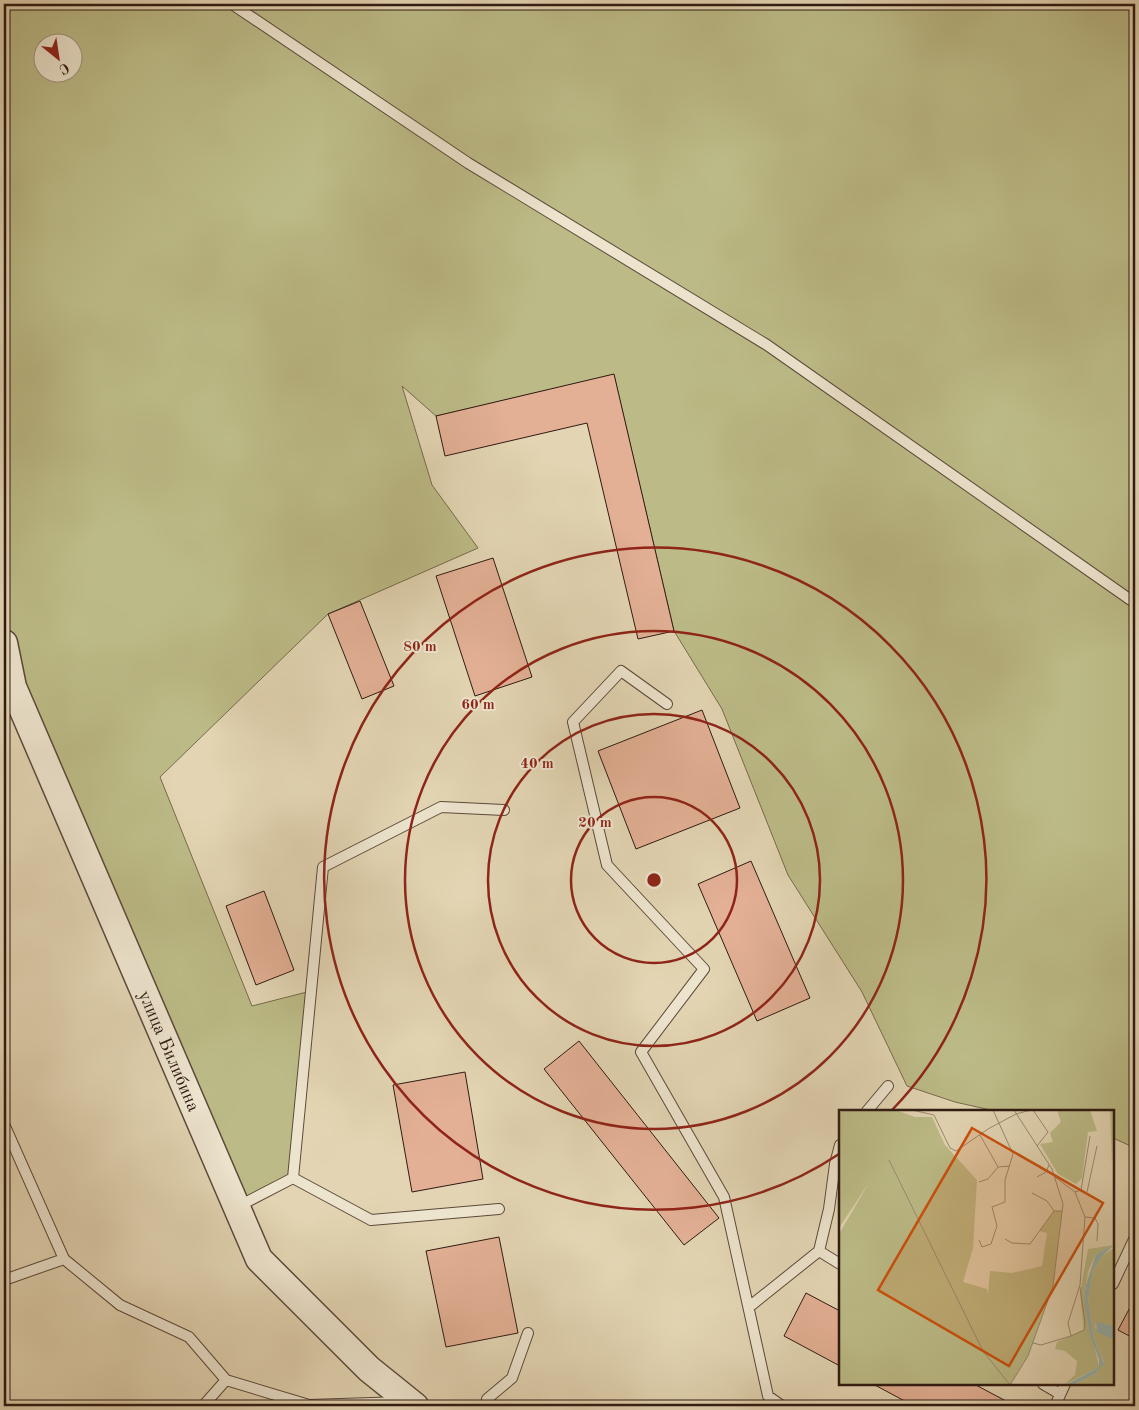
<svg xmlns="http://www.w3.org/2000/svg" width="1139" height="1410" font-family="'Old Standard TT',serif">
<rect width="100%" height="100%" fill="#e3d5b3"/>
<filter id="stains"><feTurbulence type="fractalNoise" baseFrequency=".004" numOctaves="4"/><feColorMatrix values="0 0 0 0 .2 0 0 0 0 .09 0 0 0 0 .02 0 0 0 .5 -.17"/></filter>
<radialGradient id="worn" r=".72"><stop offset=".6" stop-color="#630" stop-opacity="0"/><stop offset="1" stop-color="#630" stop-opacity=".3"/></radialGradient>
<!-- green -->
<path fill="#bcbb87" stroke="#766a4c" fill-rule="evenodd" d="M 4,4 L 1135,4 L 1135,1148 L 1113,1138 L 1113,1111 L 995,1111 L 955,1102 L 907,1086 L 862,992 L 788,875 L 722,709 L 674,631 L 614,375 L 436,416 L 402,386 L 432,485 L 478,548 L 328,614 L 160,777 L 252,1006 L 311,991 L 293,1178 L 236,1207 L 4,643 ZM 42,42 L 72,42 L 72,72 L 42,72 Z"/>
<!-- building -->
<path fill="#e3b095" stroke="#2f1a12" d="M 614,374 L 674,631 L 638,639 L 587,423 L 445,456 L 436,416 Z
M 493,558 L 532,677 L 475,696 L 436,576 Z
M 360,601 L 394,686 L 362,699 L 328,614 Z
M 702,710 L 740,808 L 636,849 L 598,751 Z
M 751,861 L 810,998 L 757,1021 L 698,884 Z
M 264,891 L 294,970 L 256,985 L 226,906 Z
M 579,1041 L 719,1218 L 684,1245 L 544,1069 Z
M 465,1072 L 483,1179 L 412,1192 L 393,1085 Z
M 499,1237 L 518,1333 L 446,1347 L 426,1251 Z
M 806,1293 L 840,1311 L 840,1366 L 784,1336 Z
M 1135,1298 L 1135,1339 L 1118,1330 Z
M 873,1384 L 974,1384 L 1006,1401 L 1004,1406 L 914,1406 Z"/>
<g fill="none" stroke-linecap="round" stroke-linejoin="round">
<defs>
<path id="service" d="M 232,4 L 468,163 L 767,345 L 1135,603
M 667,704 L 621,671 L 573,722 L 607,865 L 704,969 L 641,1052 L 724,1197 L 768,1396 L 782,1406
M 867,1111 L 888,1086
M 4,1124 L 64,1259 L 120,1305 L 189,1337 L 226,1380
M 293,1178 L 323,867 L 441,807 L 504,810
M 237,1207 L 293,1178 L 371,1220 L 499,1209
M 819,1251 L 829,1209 L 835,1164 L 840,1145
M 4,1280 L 64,1259
M 1113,1284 L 1135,1237
M 749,1307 L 819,1251 L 840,1264
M 1043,1384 L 1060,1394
M 203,1406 L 226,1380 L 309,1405 L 404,1402
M 486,1406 L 487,1399 L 512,1378 L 528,1333
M 1055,1406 L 1065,1384"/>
<g id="tertiary">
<path id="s1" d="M 4,643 L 13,687 L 259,1259 L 369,1369 L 415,1406"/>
</g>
</defs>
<!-- service casing -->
<use href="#service" stroke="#5c493a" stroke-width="12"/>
<!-- tertiary casing -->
<use href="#tertiary" stroke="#5c493a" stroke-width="29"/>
<!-- service -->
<use href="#service" stroke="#ede4ce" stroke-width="10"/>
<!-- tertiary -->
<use href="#tertiary" stroke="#ede4ce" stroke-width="26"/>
</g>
<!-- distance rings -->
<g fill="none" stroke="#8f2418" stroke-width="2.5">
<circle cx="654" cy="880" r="83"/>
<circle cx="654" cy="880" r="166"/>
<circle cx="654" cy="880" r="249"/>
<path d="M839 1154A331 331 0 1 1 892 1110"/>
</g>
<g text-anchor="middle" stroke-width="4" stroke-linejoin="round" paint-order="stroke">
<!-- street labels -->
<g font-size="18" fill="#2f1a12" stroke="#ede4ce">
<text dy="6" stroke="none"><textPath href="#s1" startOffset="441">улица Билибина</textPath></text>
</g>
</g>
<!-- overview -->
<g transform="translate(839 1110)">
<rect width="275" height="275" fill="#e3d5b3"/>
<path d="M 5,0 L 57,0 L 76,7 L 93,7 L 106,35 L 138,70 L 134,138 L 124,172 L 148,179 L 149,184 L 151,161 L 173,163 L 203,156 L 208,123 L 200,121 L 215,101 L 223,101 L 214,176 L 189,246 L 171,275 L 0,275 L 0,124 L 31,71 L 0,118 L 0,3 ZM 218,0 L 251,0 L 258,21 L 249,22 L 243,68 L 237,74 L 219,64 L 201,34 L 214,32 L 211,23 L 222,12 ZM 271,0 L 275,0 L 273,56 ZM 275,135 L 257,144 L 249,161 L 245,188 L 260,257 L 225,275 L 236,265 L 238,251 L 226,241 L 216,239 L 218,232 L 245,220 L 241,183 L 249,139 ZM 275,138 L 275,216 L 257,213 L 256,218 L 275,228 L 275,275 L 234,275 L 256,264 L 265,253 L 255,229 L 249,190 L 254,160 L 264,145 Z" fill="#bcbb87"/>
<path d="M 275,135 L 264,145 L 254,160 L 249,190 L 255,229 L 265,254 L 256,264 L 234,275 L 227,275 L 260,257 L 260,249 L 251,225 L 245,188 L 247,175 L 257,144 ZM 257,212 L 275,216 L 274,229 L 258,222 Z" fill="#97b7b4"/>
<path fill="none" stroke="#9b8a73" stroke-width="1" d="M 73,0 L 95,5 L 111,38 L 117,41 L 149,19 L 177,4 L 192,0M 194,0 L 209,22 L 198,36M 141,25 L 159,57 L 171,56M 50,50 L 144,241 L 171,275M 198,67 L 207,62 L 210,55M 216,67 L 236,82 L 242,80 L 251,26M 140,72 L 149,69 L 159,57M 248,82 L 258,36M 193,83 L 208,91 L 215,101 L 223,101M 246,107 L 256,108 L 259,114 L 258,131M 166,129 L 173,133 L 191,134 L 215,101M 140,130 L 143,137 L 152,134 L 158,116 L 153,97 L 166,92 L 166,70 L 174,44 L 154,0M 232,226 L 245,220 L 246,213 L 241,177M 194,233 L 202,235 L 232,226 L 229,213 L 241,175 L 246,107 L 236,82M 171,275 L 189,246 L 214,176 L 224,94 L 213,59 L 175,0"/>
<path fill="#cc500d" fill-opacity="0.15" stroke="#cc500d" stroke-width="2.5" d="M 133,18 L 264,93 L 170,256 L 39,180 Z"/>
<rect width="275" height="275" fill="none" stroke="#2f1a12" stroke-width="2.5"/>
</g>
<circle cx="654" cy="880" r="8" fill="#8f2418" stroke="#ede4ce" stroke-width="2.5"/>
<g font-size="15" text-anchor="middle" font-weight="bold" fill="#8f2418" stroke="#ede4ce" stroke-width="4" stroke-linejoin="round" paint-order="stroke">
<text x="420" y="651">80 m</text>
<text x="478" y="709">60 m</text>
<text x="537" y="768">40 m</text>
<text x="595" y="827">20 m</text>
</g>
<!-- margin -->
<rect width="1139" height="1410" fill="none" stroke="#e3d5b3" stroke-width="20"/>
<rect x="5" y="5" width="1129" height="1400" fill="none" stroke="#2f1a12" stroke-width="2.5"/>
<rect x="10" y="10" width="1119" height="1390" fill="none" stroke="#2f1a12"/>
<!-- north arrow -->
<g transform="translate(58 58) rotate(150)"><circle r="24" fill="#ede4ce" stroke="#a19383"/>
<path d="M0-4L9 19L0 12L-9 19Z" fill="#8f2418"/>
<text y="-8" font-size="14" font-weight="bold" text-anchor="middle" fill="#2f1a12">С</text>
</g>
<rect width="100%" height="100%" filter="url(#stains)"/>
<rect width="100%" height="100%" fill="url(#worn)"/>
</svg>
